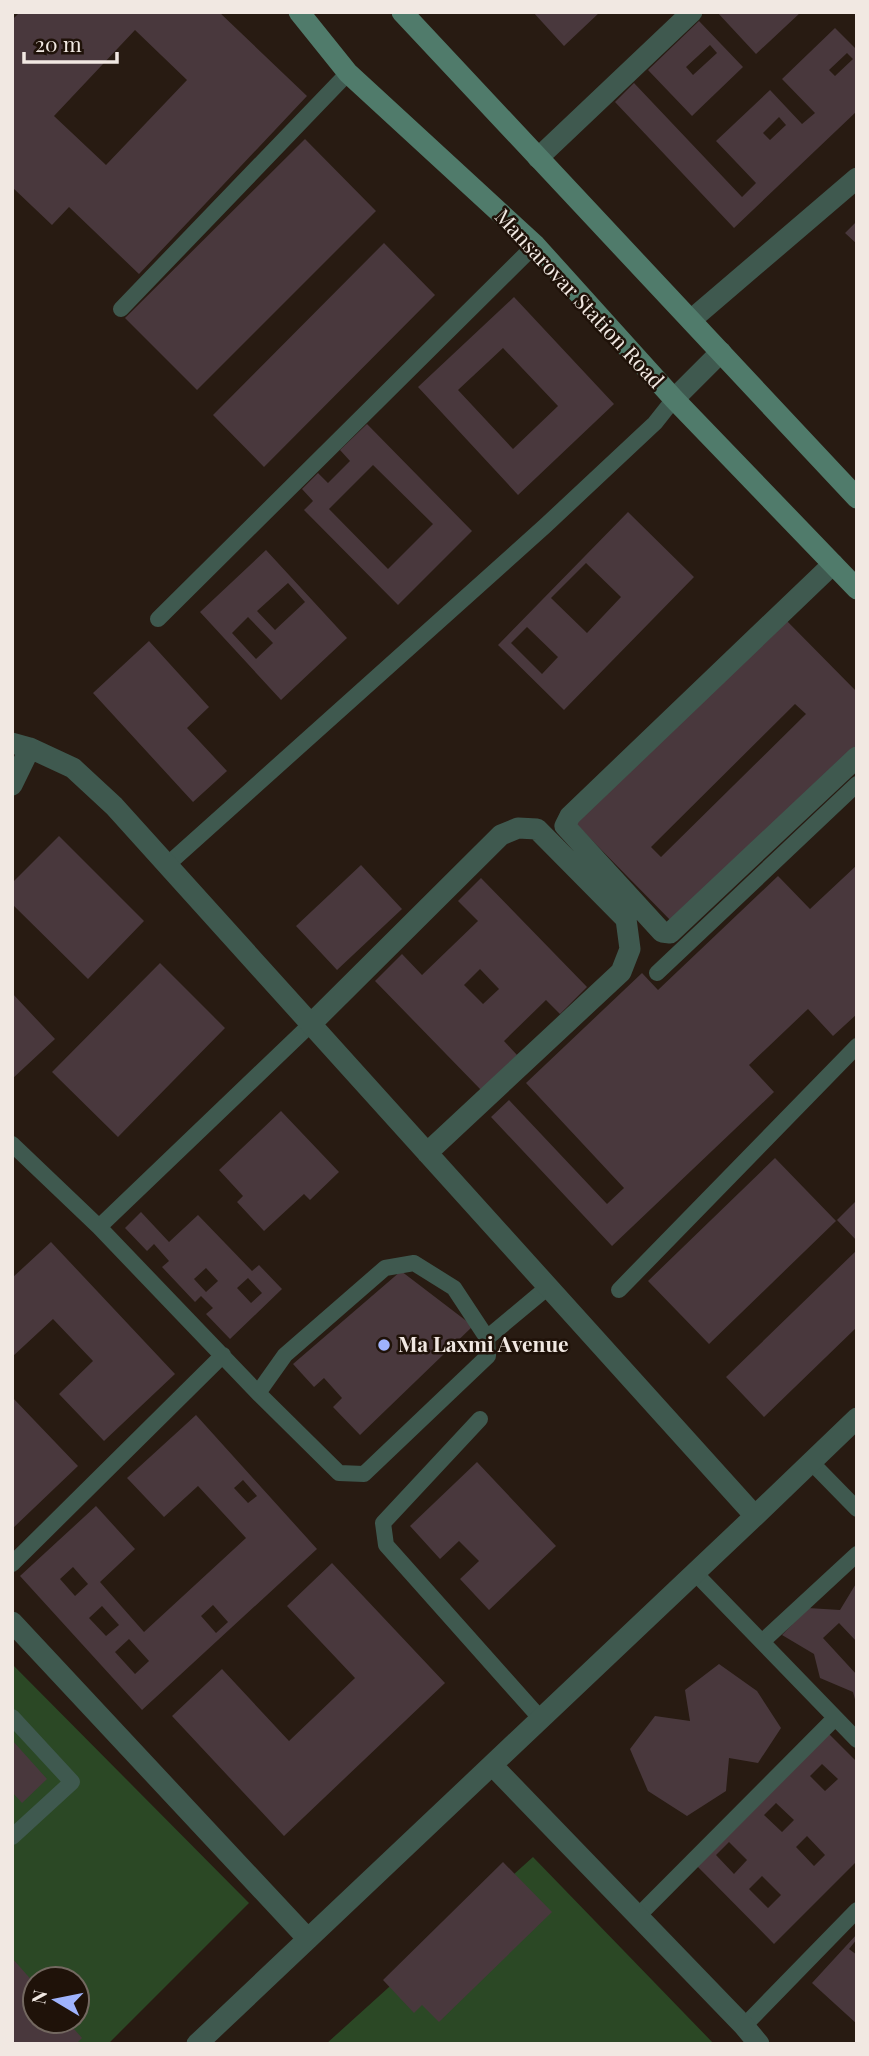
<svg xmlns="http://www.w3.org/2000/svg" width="869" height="2056" font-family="'Playfair Display',serif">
<rect width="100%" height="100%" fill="#281b12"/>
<!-- green -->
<path fill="#2b4825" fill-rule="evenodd" d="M 12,1664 L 249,1903 L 108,2044 L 12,2044 ZM 35,1979 L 77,1979 L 77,2021 L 35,2021 Z
M 533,1857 L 714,2044 L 326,2044 Z"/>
<!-- building -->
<path fill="#49383d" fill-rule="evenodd" d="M 20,12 L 219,12 L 307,96 L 139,274 L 69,207 L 52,225 L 12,187 L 12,20 ZM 135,30 L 187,80 L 106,165 L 54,116 Z
M 533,12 L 600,12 L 564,46 Z
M 717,12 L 801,12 L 756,54 Z
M 699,21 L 743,67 L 692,116 L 648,70 ZM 710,45 L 717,53 L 693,75 L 686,67 Z
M 835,28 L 857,50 L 857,111 L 734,228 L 615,102 L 634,83 L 742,197 L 756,183 L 716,141 L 770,90 L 802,124 L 815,113 L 782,79 ZM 847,53 L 853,59 L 835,76 L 829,70 ZM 779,117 L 786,125 L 770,140 L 763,133 Z
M 305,139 L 376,211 L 197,390 L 125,318 Z
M 857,221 L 857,244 L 845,233 Z
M 384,243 L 435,295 L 264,467 L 213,415 Z
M 514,297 L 614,404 L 518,495 L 418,387 ZM 503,348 L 558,406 L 513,449 L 458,390 Z
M 367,424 L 472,531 L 398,605 L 304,510 L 313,501 L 302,489 L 318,473 L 328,483 L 350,461 L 340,450 ZM 373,465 L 433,524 L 388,569 L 329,509 Z
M 628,512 L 694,577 L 564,710 L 498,645 ZM 586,563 L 621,597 L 587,633 L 551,598 ZM 527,627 L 558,657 L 542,674 L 511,643 Z
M 266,550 L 347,638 L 281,700 L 200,612 ZM 288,583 L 305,602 L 275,630 L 257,611 ZM 248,617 L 273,643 L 256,659 L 232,633 Z
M 784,618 L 857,692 L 857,745 L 675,925 L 576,824 ZM 795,704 L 806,714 L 661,857 L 651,847 Z
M 149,641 L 209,707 L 187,728 L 227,771 L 193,802 L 93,693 Z
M 59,836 L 144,921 L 88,979 L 12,904 L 12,883 Z
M 361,865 L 402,909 L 337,970 L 296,926 Z
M 857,865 L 857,1014 L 833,1036 L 808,1009 L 749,1065 L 774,1092 L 612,1246 L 491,1117 L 509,1100 L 607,1204 L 624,1188 L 526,1083 L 642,973 L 658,990 L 778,876 L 810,909 Z
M 481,878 L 587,987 L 560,1014 L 546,1000 L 504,1041 L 517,1055 L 481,1090 L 375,981 L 402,954 L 422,975 L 478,921 L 458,901 ZM 480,969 L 499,989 L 483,1004 L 464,985 Z
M 160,963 L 225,1028 L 118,1137 L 52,1072 Z
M 12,993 L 55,1039 L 12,1079 Z
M 281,1111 L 339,1172 L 310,1200 L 304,1194 L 264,1231 L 237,1202 L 243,1196 L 219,1170 Z
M 775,1158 L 836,1221 L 709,1344 L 648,1281 Z
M 857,1200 L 857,1241 L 837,1220 Z
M 141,1212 L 169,1242 L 198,1215 L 252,1271 L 259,1265 L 282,1289 L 230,1339 L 206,1314 L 213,1308 L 201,1296 L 195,1302 L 162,1267 L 169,1261 L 154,1244 L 147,1251 L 125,1228 ZM 206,1268 L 218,1281 L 206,1292 L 194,1279 ZM 248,1278 L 262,1293 L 251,1303 L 237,1288 Z
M 51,1242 L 175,1374 L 104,1441 L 59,1394 L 93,1361 L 53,1319 L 12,1357 L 12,1278 Z
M 857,1250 L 857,1327 L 764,1417 L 726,1377 Z
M 401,1271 L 473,1326 L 360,1435 L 333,1407 L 342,1398 L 324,1378 L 314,1387 L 293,1364 Z
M 12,1397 L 78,1466 L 12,1529 Z
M 196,1415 L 317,1549 L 142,1710 L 20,1576 L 96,1506 L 135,1549 L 100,1582 L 144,1632 L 246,1538 L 198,1486 L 164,1517 L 127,1478 ZM 243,1480 L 257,1496 L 248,1503 L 234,1488 ZM 73,1567 L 88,1584 L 75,1596 L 60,1579 ZM 213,1605 L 228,1622 L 216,1633 L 201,1616 ZM 102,1606 L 119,1625 L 106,1636 L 89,1618 ZM 129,1639 L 149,1661 L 135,1674 L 115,1652 Z
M 477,1462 L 556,1546 L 489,1610 L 460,1579 L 479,1561 L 459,1541 L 440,1559 L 410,1526 Z
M 332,1563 L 445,1683 L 284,1836 L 172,1716 L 222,1669 L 289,1741 L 355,1678 L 287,1606 Z
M 857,1582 L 857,1642 L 839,1623 L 823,1638 L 857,1675 L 856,1703 L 853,1692 L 820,1678 L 814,1654 L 782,1635 L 808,1608 L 840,1610 Z
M 719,1664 L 757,1691 L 781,1728 L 758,1763 L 729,1758 L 726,1791 L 687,1816 L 648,1791 L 630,1749 L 655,1716 L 690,1721 L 685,1690 Z
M 828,1733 L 857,1762 L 857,1861 L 774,1944 L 696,1865 ZM 822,1764 L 838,1779 L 825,1791 L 810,1776 ZM 776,1803 L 794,1820 L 782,1832 L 764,1815 ZM 807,1836 L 825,1855 L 814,1866 L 796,1847 ZM 729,1842 L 747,1860 L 734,1874 L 716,1855 ZM 762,1876 L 781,1895 L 768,1908 L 749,1889 Z
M 12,1740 L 47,1779 L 22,1803 L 12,1792 Z
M 503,1862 L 552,1912 L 439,2022 L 422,2005 L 414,2013 L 383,1980 Z
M 857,1934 L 857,1939 L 849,1949 L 857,1955 L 857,2024 L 812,1983 Z
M 12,1958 L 35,1984 L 35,2021 L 67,2021 L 82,2038 L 76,2044 L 12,2044 Z"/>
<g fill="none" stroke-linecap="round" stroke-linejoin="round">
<!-- lane -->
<path stroke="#3f594f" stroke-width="16" d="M 121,309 L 348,73
M 158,619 L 535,245
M 167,865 L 545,526 L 655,423 L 674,399
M 657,973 L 857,784
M 12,1144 L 99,1227 L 258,1393
M 99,1227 L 311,1024
M 619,1290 L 857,1046
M 487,1338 L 488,1356 L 364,1474 L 339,1473 L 258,1393 L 285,1355 L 385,1268 L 414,1263 L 454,1288 L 487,1338 L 548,1287
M 480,1419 L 383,1523 L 386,1545 L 541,1719
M 811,1462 L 857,1509
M 12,1564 L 223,1355
M 695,1573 L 857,1740
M 762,1642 L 857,1554
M 12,1717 L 72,1782 L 12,1837
M 638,1916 L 835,1718
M 744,2026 L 857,1910"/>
<!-- street -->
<path stroke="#3f594f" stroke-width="21" d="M 538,158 L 692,12
M 691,320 L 857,178
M 674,399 L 721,352
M 833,564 L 570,816 L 565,826 L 662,932 L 670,933 L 857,757
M 12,743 L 30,748 L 73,768 L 114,806 L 755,1516
M 12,785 L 30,748
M 311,1024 L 501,835 L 518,828 L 537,829 L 626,919 L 630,949 L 621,972 L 427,1153
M 12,1622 L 308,1939
M 492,1765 L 744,2026 L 759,2044
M 197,2044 L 755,1516 L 857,1418"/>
<!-- secondary -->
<path stroke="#507b6b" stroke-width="21" d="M 299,12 L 348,73 L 535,245 L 674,399 L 857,589
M 402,12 L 857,498"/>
</g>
<!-- markers -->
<circle fill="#9fb3fd" stroke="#1f1209" stroke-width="2.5" cx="384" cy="1345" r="7"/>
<g text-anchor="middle" stroke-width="5" stroke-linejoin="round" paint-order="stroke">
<!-- street labels -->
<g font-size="21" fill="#f1e8e2" stroke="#1f1209">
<text transform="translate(579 299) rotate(47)" y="7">Mansarovar Station Road</text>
</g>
<!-- poi labels -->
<g font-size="21" font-weight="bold" fill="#f1e8e2" stroke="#1f1209" text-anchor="start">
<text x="398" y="1352">Ma Laxmi Avenue</text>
</g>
</g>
<!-- border -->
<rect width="869" height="2056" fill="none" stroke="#f1e8e2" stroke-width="28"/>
<!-- north arrow -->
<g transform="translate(56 2000) rotate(280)"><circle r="33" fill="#1f1209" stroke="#736860" stroke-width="2"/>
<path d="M0-5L12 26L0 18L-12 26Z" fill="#9fb3fd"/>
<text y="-10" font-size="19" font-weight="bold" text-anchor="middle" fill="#f1e8e2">N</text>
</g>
<!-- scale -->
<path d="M24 52v10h93v-10" fill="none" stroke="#f1e8e2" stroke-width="3.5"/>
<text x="35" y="52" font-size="21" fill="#f1e8e2" stroke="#1f1209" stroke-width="5" paint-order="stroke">20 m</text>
</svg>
